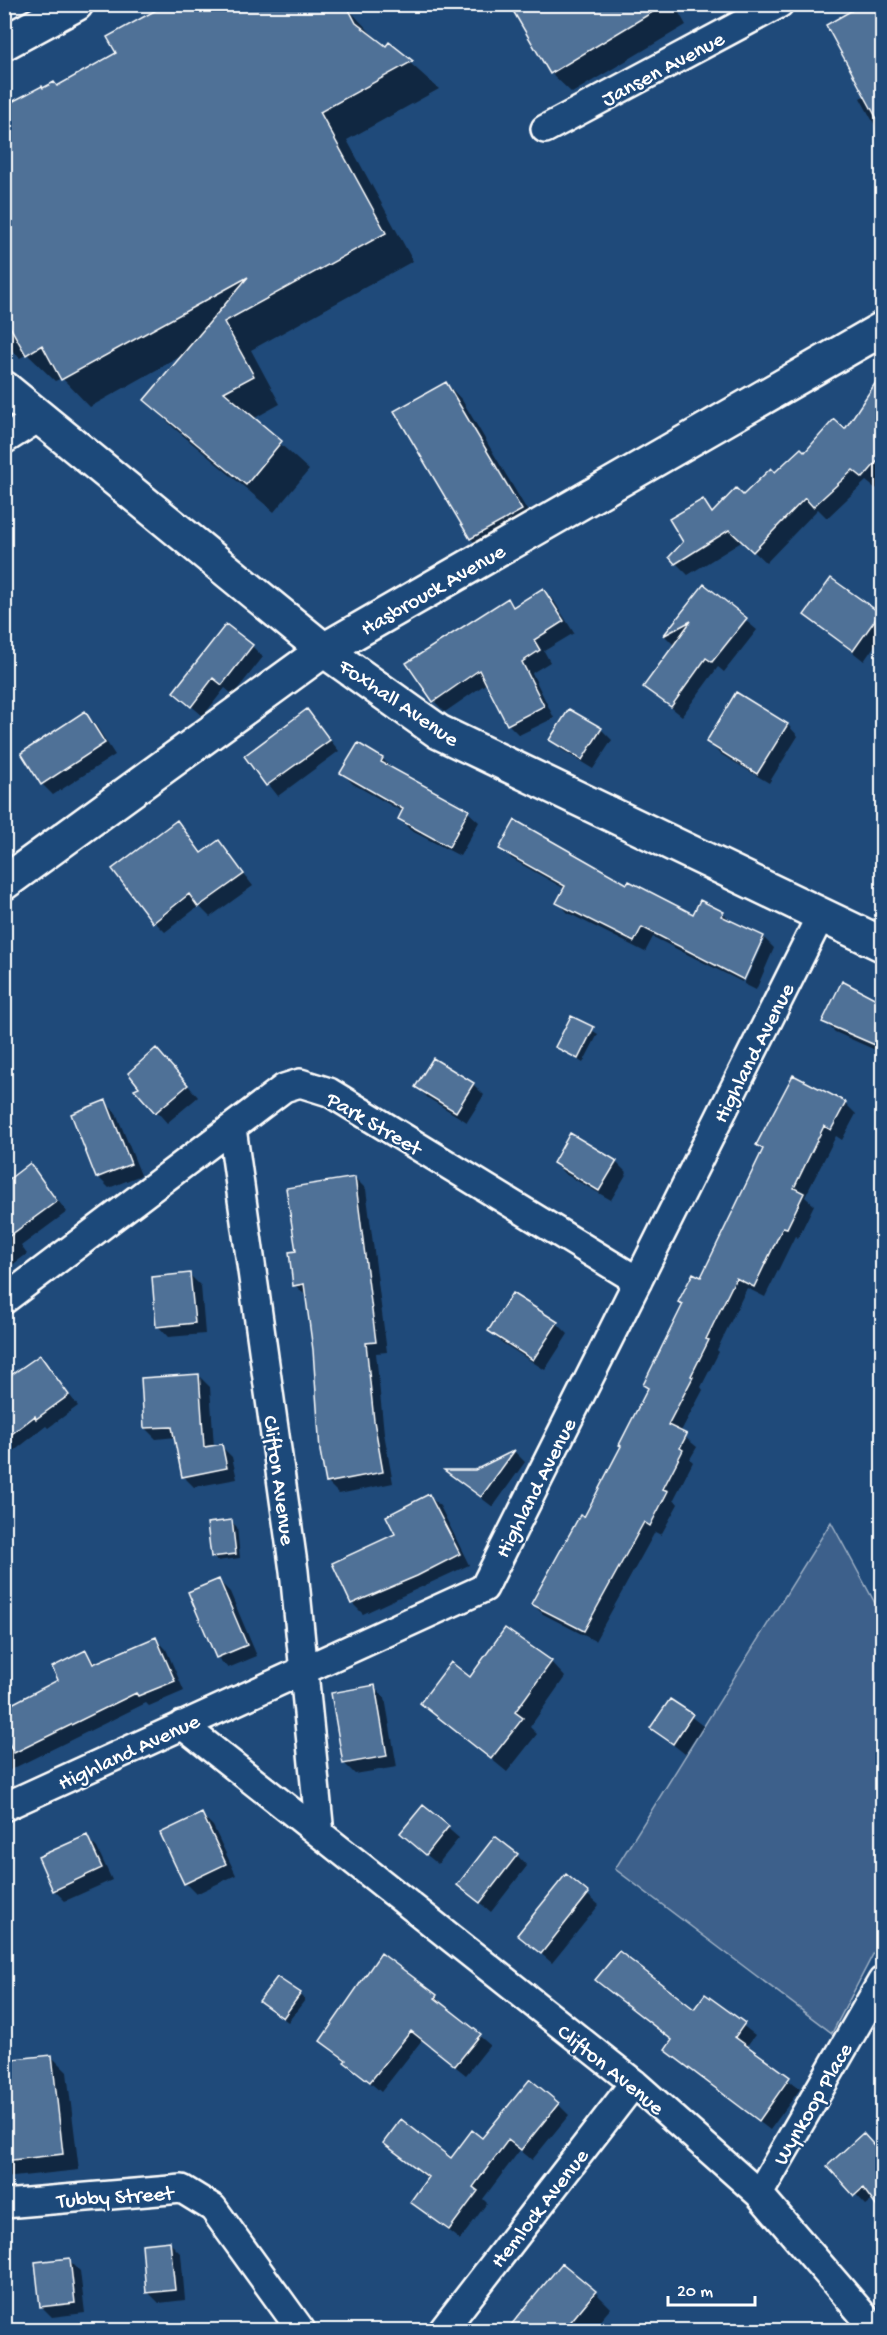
<svg xmlns="http://www.w3.org/2000/svg" width="887" height="2335" font-family="'Gochi Hand',sans-serif">
<rect width="100%" height="100%" fill="#1f4a7a"/>
<filter id="ink" filterUnits="userSpaceOnUse"><feTurbulence type="fractalNoise" baseFrequency=".0167" numOctaves="2"/><feDisplacementMap in="SourceGraphic" scale="12" xChannelSelector="R" yChannelSelector="G"/><feConvolveMatrix kernelMatrix="1 2 1 2 8 2 1 2 1" color-interpolation-filters="sRGB"/></filter>
<g filter="url(#ink)">
<!-- green -->
<path fill="#3c618b" stroke="#9eb0c5" stroke-width="1.5" d="M 831,1522 L 882,1616 L 882,1937 L 832,2033 L 615,1869 Z"/>
<!-- shadow -->
<path fill="#0007" d="M 344,4 L 380,43 L 386,48 L 389,44 L 439,89 L 347,140 L 413,261 L 251,350 L 280,404 L 253,419 L 309,470 L 274,512 L 174,428 L 146,400 L 183,355 L 90,407 L 62,378 L 55,381 L 27,354 L 20,358 L 4,343 L 4,108 L 44,90 Z
M 511,4 L 674,4 L 686,25 L 572,93 L 551,73 Z
M 866,4 L 882,4 L 882,138 L 860,98 L 866,95 Z
M 446,383 L 462,400 L 537,527 L 487,555 L 471,539 L 396,412 Z
M 882,395 L 882,482 L 876,489 L 866,481 L 827,518 L 818,509 L 766,563 L 743,541 L 688,575 L 676,563 L 703,501 L 714,513 L 743,497 L 775,474 L 846,431 Z
M 704,586 L 757,630 L 724,672 L 718,667 L 682,716 L 645,687 L 675,646 L 665,636 Z
M 543,590 L 554,601 L 574,633 L 544,651 L 550,662 L 532,673 L 554,718 L 519,735 L 508,724 L 487,683 L 445,712 L 434,701 L 508,600 L 515,607 Z
M 879,614 L 882,618 L 882,635 L 864,661 L 806,615 Z
M 252,646 L 263,657 L 233,695 L 225,688 L 203,716 L 175,692 Z
M 737,694 L 788,725 L 798,736 L 769,783 L 719,753 L 708,742 Z
M 307,711 L 339,751 L 278,796 L 246,756 Z
M 85,713 L 95,724 L 115,755 L 53,795 L 42,784 Z
M 601,729 L 612,740 L 593,769 L 562,750 L 551,740 Z
M 358,745 L 383,759 L 393,770 L 468,812 L 479,822 L 460,856 L 410,830 L 400,819 L 403,812 L 353,784 L 342,773 Z
M 177,822 L 203,854 L 219,842 L 253,886 L 210,917 L 199,906 L 165,932 L 155,922 Z
M 501,848 L 627,886 L 693,916 L 723,913 L 733,923 L 763,937 L 774,948 L 756,990 L 744,984 L 764,940 L 761,940 L 742,982 L 653,937 L 645,952 L 568,913 L 558,902 L 565,889 L 512,859 Z
M 842,983 L 882,1003 L 882,1053 L 835,1032 L 824,1021 Z
M 572,1018 L 598,1034 L 583,1063 L 557,1046 Z
M 167,1061 L 198,1097 L 167,1123 L 137,1089 Z
M 473,1084 L 484,1095 L 467,1122 L 428,1098 L 417,1087 Z
M 105,1102 L 116,1113 L 141,1175 L 109,1188 L 98,1177 L 73,1115 Z
M 845,1103 L 856,1114 L 842,1140 L 836,1136 L 805,1197 L 814,1205 L 798,1238 L 795,1236 L 765,1297 L 747,1288 L 717,1350 L 719,1352 L 701,1387 L 703,1390 L 680,1433 L 697,1447 L 690,1459 L 693,1462 L 674,1499 L 678,1504 L 661,1535 L 655,1532 L 595,1641 L 543,1614 L 532,1604 L 584,1519 L 623,1447 L 649,1389 L 645,1385 L 684,1306 L 680,1302 L 702,1279 L 764,1151 L 758,1145 Z
M 616,1162 L 627,1173 L 611,1200 L 565,1174 L 554,1163 Z
M 30,1165 L 67,1212 L 21,1246 L 27,1254 L 4,1271 L 4,1184 Z
M 355,1178 L 366,1189 L 387,1352 L 376,1353 L 384,1433 L 393,1483 L 339,1494 L 328,1483 L 314,1350 L 306,1296 L 295,1285 L 298,1252 Z
M 190,1275 L 201,1286 L 205,1334 L 168,1337 L 158,1326 Z
M 557,1323 L 568,1334 L 545,1370 L 501,1342 L 490,1331 Z
M 40,1357 L 78,1406 L 48,1428 L 46,1426 L 4,1459 L 4,1385 Z
M 199,1376 L 210,1387 L 214,1447 L 221,1446 L 232,1457 L 237,1479 L 194,1487 L 183,1476 L 176,1437 L 156,1439 L 145,1428 Z
M 515,1452 L 525,1462 L 493,1507 L 447,1472 L 475,1472 Z
M 429,1496 L 440,1506 L 469,1565 L 363,1614 L 352,1603 L 397,1535 Z
M 232,1522 L 237,1527 L 240,1558 L 217,1561 L 212,1556 Z
M 219,1581 L 230,1592 L 257,1656 L 228,1668 L 217,1657 Z
M 156,1639 L 166,1649 L 184,1691 L 149,1706 L 146,1703 L 8,1771 L 10,1775 L 4,1778 L 4,1710 L 60,1680 L 85,1652 L 96,1664 Z
M 551,1662 L 565,1677 L 530,1727 L 537,1734 L 507,1772 L 422,1702 L 471,1679 Z
M 374,1687 L 385,1698 L 397,1767 L 355,1774 L 344,1763 Z
M 671,1701 L 703,1726 L 685,1754 L 652,1728 Z
M 423,1807 L 459,1838 L 438,1864 L 413,1844 Z
M 202,1815 L 213,1826 L 236,1875 L 196,1894 L 185,1883 Z
M 86,1837 L 97,1848 L 112,1880 L 65,1901 L 54,1890 Z
M 517,1855 L 527,1866 L 491,1912 L 459,1885 Z
M 566,1876 L 599,1905 L 552,1963 L 519,1935 Z
M 381,1955 L 436,1996 L 446,2008 L 490,2045 L 466,2075 L 422,2040 L 381,2092 L 322,2041 Z
M 597,1980 L 694,2012 L 705,1996 L 755,2035 L 746,2047 L 800,2089 L 770,2130 L 678,2060 L 667,2050 L 673,2041 Z
M 300,1995 L 305,2000 L 288,2022 L 266,2006 Z
M 51,2056 L 67,2072 L 79,2170 L 4,2178 L 4,2062 Z
M 558,2104 L 569,2115 L 532,2160 L 520,2150 L 483,2199 L 487,2203 L 460,2240 L 412,2202 L 428,2179 L 385,2142 L 452,2160 L 483,2140 Z
M 874,2146 L 882,2156 L 882,2211 L 874,2199 L 866,2205 L 829,2166 Z
M 170,2243 L 181,2254 L 185,2300 L 159,2303 L 148,2292 Z
M 69,2260 L 80,2271 L 85,2313 L 52,2317 L 41,2306 Z
M 595,2292 L 611,2308 L 592,2330 L 508,2330 Z"/>
<!-- building -->
<path fill="#507197" stroke="#fff" stroke-width="1.5" d="M 167,4 L 346,4 L 356,23 L 386,46 L 389,42 L 413,61 L 320,112 L 386,233 L 224,322 L 254,376 L 224,392 L 282,441 L 246,485 L 144,400 L 248,277 L 61,380 L 42,345 L 26,355 L 4,316 L 4,106 L 42,86 L 43,88 L 54,82 L 57,86 L 116,53 L 107,37 Z
M 509,4 L 666,4 L 550,74 Z
M 863,4 L 882,4 L 882,128 L 826,25 Z
M 882,373 L 882,456 L 863,478 L 853,470 L 813,507 L 805,498 L 753,552 L 729,530 L 675,564 L 669,557 L 683,542 L 669,519 L 703,499 L 712,513 L 736,488 L 743,495 L 771,468 L 775,472 L 801,448 L 805,452 L 834,419 L 845,429 Z
M 446,382 L 522,510 L 470,539 L 394,411 Z
M 831,578 L 880,613 L 853,651 L 804,615 Z
M 704,584 L 747,618 L 712,662 L 706,658 L 671,707 L 643,687 L 691,621 L 663,636 Z
M 543,588 L 564,621 L 534,640 L 540,650 L 522,662 L 544,706 L 507,725 L 479,670 L 433,702 L 406,663 L 508,598 L 513,607 Z
M 226,624 L 253,645 L 222,685 L 213,678 L 191,707 L 173,692 Z
M 736,692 L 788,724 L 757,774 L 706,742 Z
M 307,709 L 330,740 L 266,786 L 244,756 Z
M 569,709 L 602,728 L 582,760 L 549,740 Z
M 85,711 L 105,743 L 41,785 L 21,753 Z
M 358,743 L 383,758 L 381,762 L 469,810 L 449,847 L 398,819 L 403,809 L 340,773 Z
M 177,820 L 201,853 L 219,840 L 244,874 L 198,907 L 189,894 L 153,923 L 112,869 Z
M 515,820 L 627,884 L 629,881 L 693,914 L 700,900 L 724,912 L 721,916 L 764,936 L 744,980 L 642,927 L 634,942 L 556,903 L 565,886 L 499,849 Z
M 842,981 L 882,1002 L 882,1048 L 822,1022 Z
M 571,1016 L 594,1027 L 578,1059 L 555,1047 Z
M 156,1048 L 188,1085 L 155,1113 L 134,1089 L 139,1087 L 128,1073 Z
M 433,1058 L 474,1083 L 456,1112 L 415,1087 Z
M 793,1075 L 846,1102 L 831,1130 L 824,1126 L 794,1188 L 804,1193 L 787,1228 L 783,1227 L 754,1287 L 736,1278 L 706,1339 L 709,1340 L 691,1376 L 693,1377 L 668,1425 L 687,1434 L 680,1448 L 683,1450 L 663,1489 L 668,1491 L 650,1526 L 644,1522 L 584,1631 L 531,1604 L 580,1515 L 584,1517 L 621,1446 L 619,1445 L 648,1388 L 643,1385 L 683,1304 L 678,1302 L 693,1273 L 701,1277 L 763,1149 L 756,1145 Z
M 106,1100 L 131,1164 L 96,1178 L 71,1114 Z
M 570,1133 L 617,1161 L 599,1191 L 553,1163 Z
M 30,1163 L 57,1201 L 4,1240 L 4,1183 Z
M 355,1177 L 376,1342 L 366,1343 L 374,1421 L 383,1472 L 326,1483 L 320,1451 L 313,1350 L 304,1284 L 293,1286 L 289,1252 L 296,1251 L 286,1188 Z
M 190,1273 L 195,1323 L 156,1327 L 152,1277 Z
M 512,1293 L 558,1322 L 533,1360 L 488,1331 Z
M 40,1355 L 69,1395 L 36,1419 L 35,1416 L 4,1440 L 4,1380 Z
M 199,1374 L 204,1447 L 222,1444 L 227,1468 L 182,1477 L 172,1427 L 144,1428 L 141,1378 Z
M 515,1450 L 481,1497 L 444,1470 L 475,1470 Z
M 429,1494 L 460,1554 L 417,1576 L 351,1604 L 332,1563 L 395,1534 L 386,1516 Z
M 232,1520 L 236,1554 L 211,1557 L 207,1523 Z
M 219,1579 L 247,1645 L 216,1658 L 188,1592 Z
M 505,1628 L 552,1661 L 515,1712 L 523,1718 L 491,1759 L 420,1703 L 451,1662 L 470,1677 Z
M 156,1637 L 175,1681 L 138,1696 L 136,1693 L 14,1753 L 4,1734 L 4,1708 L 58,1680 L 52,1667 L 86,1650 L 93,1664 Z
M 375,1685 L 387,1756 L 343,1764 L 331,1693 Z
M 670,1699 L 693,1714 L 673,1744 L 650,1728 Z
M 423,1805 L 449,1826 L 426,1855 L 400,1833 Z
M 202,1813 L 226,1864 L 184,1884 L 160,1833 Z
M 87,1835 L 102,1868 L 53,1891 L 38,1857 Z
M 495,1836 L 518,1854 L 480,1903 L 457,1885 Z
M 566,1874 L 589,1893 L 541,1954 L 517,1935 Z
M 619,1951 L 694,2009 L 705,1994 L 745,2023 L 735,2037 L 790,2077 L 759,2121 L 665,2050 L 672,2040 L 595,1980 Z
M 381,1953 L 437,1995 L 435,1998 L 481,2034 L 455,2066 L 411,2031 L 370,2082 L 344,2062 L 346,2060 L 320,2041 Z
M 277,1977 L 301,1993 L 283,2018 L 259,2001 Z
M 52,2055 L 63,2154 L 4,2161 L 4,2060 Z
M 530,2079 L 559,2103 L 521,2150 L 508,2140 L 473,2187 L 478,2191 L 449,2230 L 410,2202 L 428,2177 L 383,2143 L 401,2119 L 451,2158 L 472,2130 L 482,2138 Z
M 863,2133 L 882,2154 L 882,2214 L 863,2188 L 854,2196 L 827,2166 Z
M 170,2241 L 175,2290 L 146,2293 L 142,2244 Z
M 70,2258 L 75,2303 L 40,2307 L 35,2262 Z
M 562,2263 L 596,2291 L 563,2331 L 506,2331 Z"/>
<g fill="none" stroke-linecap="round" stroke-linejoin="round">
<defs>
<path id="street" d="M 545,129 L 779,4
M 4,440 L 40,417
M 232,1128 L 294,1571 L 320,1834 L 634,2083 L 759,2194 L 876,2330
M 4,1300 L 284,1088 L 300,1083 L 329,1092 L 638,1281
M 182,1725 L 320,1834
M 4,1807 L 484,1588 L 821,915
M 759,2194 L 882,1981
M 4,2204 L 182,2189 L 213,2208 L 301,2330
M 443,2330 L 634,2083"/>
<path id="secondary" d="M 4,388 L 324,650 L 439,732 L 882,944
M 4,883 L 324,650 L 882,329"/>
<path id="highway" d="M 4,43 L 76,4"/>
</defs>
<!-- street casing -->
<use href="#street" stroke="#fff" stroke-width="32"/>
<!-- secondary casing -->
<use href="#secondary" stroke="#fff" stroke-width="38"/>
<!-- highway casing -->
<use href="#highway" stroke="#fff" stroke-width="38"/>
<!-- street -->
<use href="#street" stroke="#1f4a7a" stroke-width="27"/>
<!-- secondary -->
<use href="#secondary" stroke="#1f4a7a" stroke-width="33"/>
<!-- highway -->
<use href="#highway" stroke="#1f4a7a" stroke-width="33"/>
</g>
</g>
<g text-anchor="middle" stroke-width="4.5" stroke-linejoin="round" paint-order="stroke">
<!-- street labels -->
<g font-size="22" fill="#fff" stroke="#1f4a7a">
<text transform="translate(662 67) rotate(-28)" y="8">Jansen Avenue</text>
<text transform="translate(432 588) rotate(-30)" y="8">Hasbrouck Avenue</text>
<text transform="translate(400 701) rotate(34)" y="8">Foxhall Avenue</text>
<text transform="translate(752 1052) rotate(-63)" y="8">Highland Avenue</text>
<text transform="translate(375 1122) rotate(30)" y="8">Park Street</text>
<text transform="translate(281 1480) rotate(82)" y="8">Clifton Avenue</text>
<text transform="translate(534 1487) rotate(-63)" y="8">Highland Avenue</text>
<text transform="translate(128 1750) rotate(-25)" y="8">Highland Avenue</text>
<text transform="translate(612 2068) rotate(39)" y="8">Clifton Avenue</text>
<text transform="translate(811 2103) rotate(-60)" y="8">Wynkoop Place</text>
<text transform="translate(115 2195) rotate(-4)" y="8">Tubby Street</text>
<text transform="translate(538 2207) rotate(-52)" y="8">Hemlock Avenue</text>
</g>
</g>
<!-- margin -->
<rect width="887" height="2335" fill="none" stroke="#1f4a7a" stroke-width="24"/>
<rect x="12" y="12" width="863" height="2311" fill="none" stroke="#fff" stroke-width="2" filter="url(#ink)"/>
<!-- scale -->
<path d="M668 2296v9h87v-9" fill="none" stroke="#ffffff" stroke-width="3"/>
<text x="677" y="2296" font-size="18" fill="#ffffff" stroke="#1f4a7a" stroke-width="4.5" paint-order="stroke">20 m</text>
</svg>
